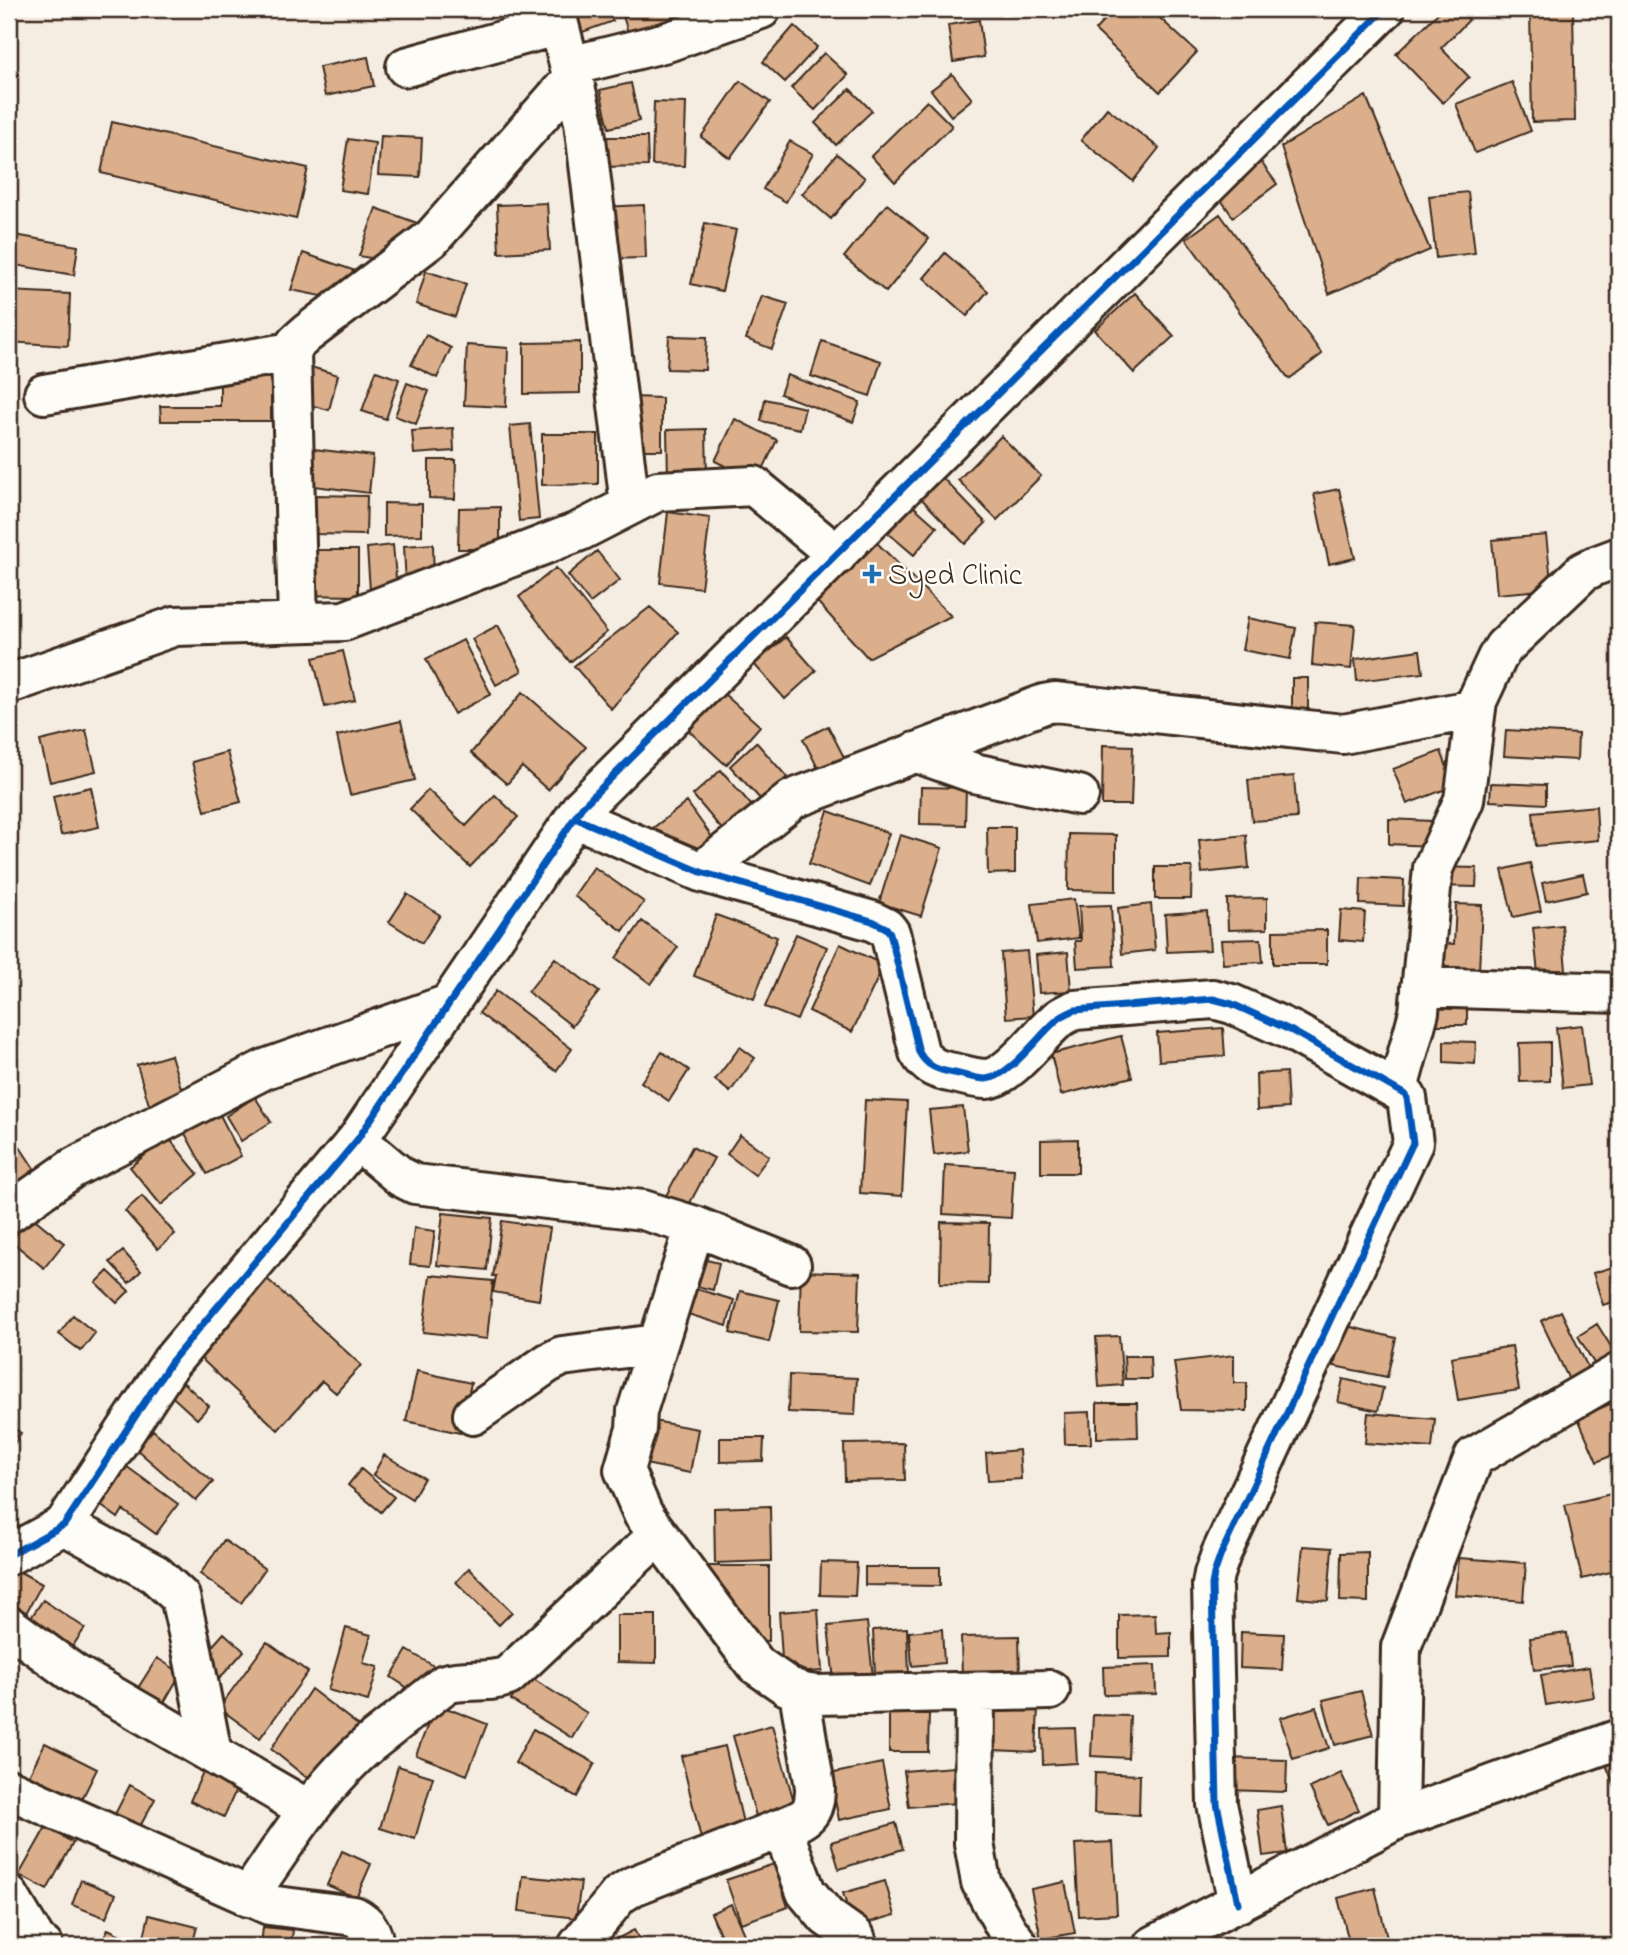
<svg xmlns="http://www.w3.org/2000/svg" width="1628" height="1955" font-family="'Indie Flower',sans-serif">
<rect width="100%" height="100%" fill="#f6ede2"/>
<filter id="ink" filterUnits="userSpaceOnUse"><feTurbulence type="fractalNoise" baseFrequency=".0143" numOctaves="2"/><feDisplacementMap in="SourceGraphic" scale="14" xChannelSelector="R" yChannelSelector="G"/><feConvolveMatrix kernelMatrix="1 2 1 2 8 2 1 2 1" color-interpolation-filters="sRGB"/></filter>
<g filter="url(#ink)">
<!-- building -->
<path fill="#dbaf8c" stroke="#3b2a1e" stroke-width="2" d="M 559,9 L 608,9 L 613,21 L 569,37 Z
M 621,9 L 670,9 L 674,22 L 629,36 Z
M 1115,9 L 1150,9 L 1197,52 L 1160,92 L 1095,30 Z
M 1442,9 L 1459,9 L 1469,20 L 1441,48 L 1469,77 L 1443,103 L 1396,54 Z
M 1530,9 L 1573,9 L 1575,121 L 1532,122 Z
M 979,20 L 984,57 L 953,62 L 948,25 Z
M 794,26 L 817,47 L 785,82 L 763,62 Z
M 824,53 L 848,75 L 815,110 L 791,88 Z
M 368,57 L 374,86 L 325,96 L 319,67 Z
M 952,74 L 972,99 L 951,116 L 931,90 Z
M 740,81 L 770,102 L 730,158 L 701,137 Z
M 1512,82 L 1531,131 L 1475,153 L 1456,104 Z
M 631,83 L 639,121 L 609,128 L 600,90 Z
M 850,89 L 872,111 L 836,145 L 815,123 Z
M 1366,96 L 1430,250 L 1329,294 L 1281,147 Z
M 927,101 L 952,126 L 895,182 L 871,156 Z
M 654,102 L 686,103 L 684,166 L 652,165 Z
M 1107,108 L 1159,148 L 1133,181 L 1081,140 Z
M 112,122 L 308,168 L 296,219 L 101,173 Z
M 381,136 L 422,138 L 420,177 L 378,175 Z
M 599,137 L 647,137 L 648,166 L 600,167 Z
M 348,139 L 375,143 L 368,194 L 340,190 Z
M 790,141 L 813,154 L 786,202 L 763,189 Z
M 837,154 L 865,178 L 831,219 L 802,194 Z
M 1261,162 L 1277,184 L 1233,217 L 1217,194 Z
M 1468,192 L 1475,253 L 1436,258 L 1429,196 Z
M 547,203 L 550,250 L 499,253 L 497,205 Z
M 887,204 L 929,239 L 886,292 L 844,257 Z
M 644,205 L 646,258 L 603,259 L 601,207 Z
M 376,208 L 420,224 L 392,262 L 359,256 Z
M 1220,214 L 1322,354 L 1289,379 L 1186,239 Z
M 705,223 L 736,230 L 722,291 L 691,284 Z
M 9,234 L 78,246 L 74,275 L 9,264 Z
M 303,253 L 376,278 L 341,300 L 291,290 Z
M 945,253 L 988,291 L 967,316 L 924,278 Z
M 426,271 L 466,284 L 455,317 L 416,304 Z
M 9,291 L 70,294 L 68,346 L 9,342 Z
M 1135,293 L 1174,336 L 1134,373 L 1095,330 Z
M 762,296 L 788,304 L 772,349 L 746,339 Z
M 426,335 L 451,348 L 437,378 L 411,365 Z
M 669,336 L 707,337 L 705,370 L 667,369 Z
M 822,341 L 881,361 L 870,396 L 811,376 Z
M 580,342 L 580,393 L 524,394 L 524,343 Z
M 467,345 L 508,348 L 506,407 L 464,405 Z
M 304,365 L 338,375 L 329,410 L 294,401 Z
M 376,371 L 399,379 L 386,419 L 362,411 Z
M 787,375 L 860,402 L 853,422 L 780,394 Z
M 220,378 L 271,378 L 271,421 L 161,421 L 160,406 L 220,406 Z
M 407,383 L 429,391 L 416,424 L 395,416 Z
M 632,397 L 662,398 L 662,450 L 632,450 Z
M 765,399 L 805,408 L 800,429 L 761,421 Z
M 735,419 L 777,440 L 757,482 L 715,461 Z
M 530,424 L 539,519 L 519,521 L 510,426 Z
M 453,428 L 454,451 L 414,454 L 412,431 Z
M 706,429 L 707,477 L 668,478 L 667,430 Z
M 542,434 L 598,434 L 598,484 L 542,485 Z
M 1001,436 L 1041,476 L 997,520 L 958,480 Z
M 296,447 L 373,456 L 369,493 L 299,484 Z
M 429,460 L 456,460 L 455,499 L 429,498 Z
M 934,469 L 986,523 L 965,544 L 913,490 Z
M 1339,489 L 1355,558 L 1329,564 L 1314,494 Z
M 314,495 L 367,496 L 366,535 L 314,534 Z
M 384,503 L 422,504 L 422,535 L 384,536 Z
M 912,505 L 937,527 L 914,555 L 888,533 Z
M 500,507 L 500,549 L 458,549 L 459,508 Z
M 668,512 L 710,518 L 701,588 L 660,583 Z
M 1546,535 L 1552,589 L 1497,594 L 1492,540 Z
M 871,537 L 951,616 L 868,658 L 812,596 Z
M 433,544 L 434,584 L 406,586 L 404,546 Z
M 393,545 L 397,589 L 370,590 L 367,548 Z
M 300,550 L 358,550 L 358,596 L 300,595 Z
M 597,551 L 620,580 L 590,603 L 568,575 Z
M 556,568 L 607,632 L 570,662 L 519,597 Z
M 650,607 L 678,632 L 611,709 L 574,666 Z
M 1248,618 L 1296,628 L 1290,659 L 1242,650 Z
M 1315,622 L 1355,625 L 1351,669 L 1312,665 Z
M 498,625 L 522,671 L 496,685 L 472,639 Z
M 786,637 L 816,671 L 785,699 L 754,664 Z
M 463,640 L 491,694 L 454,714 L 426,659 Z
M 1420,650 L 1423,673 L 1357,681 L 1355,659 Z
M 343,651 L 355,700 L 325,707 L 313,658 Z
M 1292,678 L 1308,678 L 1308,713 L 1292,713 Z
M 523,692 L 586,747 L 548,790 L 522,767 L 507,784 L 471,753 Z
M 723,693 L 760,726 L 726,765 L 689,731 Z
M 401,721 L 415,780 L 350,795 L 337,736 Z
M 828,726 L 849,767 L 824,780 L 803,739 Z
M 86,730 L 96,771 L 50,782 L 40,741 Z
M 1506,730 L 1578,734 L 1577,760 L 1504,756 Z
M 756,742 L 787,777 L 762,801 L 730,766 Z
M 1103,745 L 1133,746 L 1131,805 L 1102,805 Z
M 1441,751 L 1454,786 L 1407,804 L 1393,769 Z
M 227,752 L 241,802 L 205,811 L 192,762 Z
M 721,770 L 752,806 L 724,832 L 693,795 Z
M 1294,776 L 1297,818 L 1252,821 L 1248,780 Z
M 1491,783 L 1546,785 L 1546,804 L 1490,801 Z
M 91,787 L 99,827 L 61,835 L 53,796 Z
M 921,787 L 966,788 L 965,825 L 920,824 Z
M 428,790 L 466,826 L 495,795 L 518,817 L 470,867 L 410,809 Z
M 687,802 L 714,840 L 695,854 L 653,828 Z
M 1596,806 L 1598,840 L 1536,846 L 1533,812 Z
M 1619,808 L 1619,861 L 1610,809 Z
M 828,811 L 889,833 L 870,886 L 809,864 Z
M 1389,819 L 1432,821 L 1431,846 L 1389,844 Z
M 987,827 L 1015,827 L 1015,873 L 988,874 Z
M 1069,834 L 1116,835 L 1116,891 L 1068,890 Z
M 900,835 L 942,848 L 921,916 L 879,903 Z
M 1246,835 L 1249,868 L 1202,873 L 1199,840 Z
M 1530,863 L 1541,911 L 1513,917 L 1502,870 Z
M 594,867 L 644,902 L 623,931 L 574,896 Z
M 1155,867 L 1192,867 L 1191,899 L 1155,899 Z
M 1438,867 L 1477,868 L 1476,887 L 1437,886 Z
M 1583,874 L 1587,892 L 1546,901 L 1542,883 Z
M 1361,878 L 1404,880 L 1403,906 L 1360,904 Z
M 407,894 L 440,915 L 422,943 L 389,922 Z
M 1267,898 L 1267,929 L 1228,930 L 1227,899 Z
M 1074,899 L 1079,938 L 1037,943 L 1032,904 Z
M 1151,904 L 1155,950 L 1122,954 L 1118,908 Z
M 1456,904 L 1482,905 L 1479,971 L 1438,969 L 1439,943 L 1454,944 Z
M 1111,905 L 1114,966 L 1077,968 L 1075,941 L 1081,941 L 1079,906 Z
M 1341,910 L 1365,912 L 1363,942 L 1339,940 Z
M 1207,911 L 1210,950 L 1167,952 L 1165,914 Z
M 716,915 L 777,937 L 754,999 L 694,976 Z
M 642,921 L 678,947 L 651,984 L 616,958 Z
M 1562,925 L 1566,970 L 1538,973 L 1533,928 Z
M 1327,930 L 1327,964 L 1273,964 L 1273,931 Z
M 796,934 L 827,947 L 797,1020 L 765,1007 Z
M 1261,939 L 1263,962 L 1223,964 L 1221,940 Z
M 840,944 L 884,965 L 852,1032 L 809,1011 Z
M 1027,951 L 1033,1016 L 1006,1018 L 1001,953 Z
M 1068,952 L 1071,991 L 1039,993 L 1036,955 Z
M 555,958 L 599,992 L 572,1026 L 528,992 Z
M 496,991 L 572,1049 L 556,1071 L 479,1013 Z
M 1425,1007 L 1467,1007 L 1467,1025 L 1425,1025 Z
M 1582,1025 L 1589,1085 L 1563,1088 L 1556,1028 Z
M 1223,1028 L 1225,1056 L 1159,1061 L 1157,1033 Z
M 1121,1036 L 1132,1077 L 1061,1095 L 1051,1054 Z
M 1444,1041 L 1476,1042 L 1475,1064 L 1444,1062 Z
M 1550,1042 L 1550,1081 L 1520,1082 L 1519,1043 Z
M 740,1047 L 755,1058 L 730,1092 L 715,1080 Z
M 662,1052 L 689,1070 L 669,1101 L 641,1082 Z
M 171,1055 L 184,1098 L 150,1108 L 137,1065 Z
M 1286,1072 L 1288,1108 L 1257,1110 L 1256,1074 Z
M 255,1097 L 271,1122 L 241,1141 L 226,1116 Z
M 865,1100 L 907,1102 L 902,1196 L 860,1193 Z
M 963,1107 L 968,1151 L 934,1155 L 929,1110 Z
M 217,1109 L 241,1156 L 207,1174 L 182,1128 Z
M 740,1135 L 769,1156 L 755,1175 L 727,1154 Z
M 168,1137 L 198,1174 L 161,1205 L 130,1167 Z
M 1078,1139 L 1078,1173 L 1041,1173 L 1041,1140 Z
M 20,1147 L 41,1179 L 9,1201 L 9,1155 Z
M 692,1147 L 714,1158 L 684,1214 L 662,1203 Z
M 945,1165 L 1014,1169 L 1011,1218 L 943,1214 Z
M 142,1196 L 175,1234 L 158,1249 L 125,1211 Z
M 443,1213 L 492,1218 L 487,1270 L 437,1265 Z
M 31,1216 L 64,1243 L 44,1268 L 11,1241 Z
M 502,1221 L 550,1228 L 539,1300 L 493,1292 L 496,1276 L 493,1276 Z
M 941,1222 L 989,1223 L 988,1284 L 940,1283 Z
M 414,1228 L 435,1231 L 430,1266 L 410,1264 Z
M 123,1251 L 141,1271 L 129,1283 L 110,1262 Z
M 694,1257 L 719,1263 L 713,1290 L 688,1284 Z
M 1619,1265 L 1619,1300 L 1603,1305 L 1593,1273 Z
M 108,1271 L 129,1291 L 117,1303 L 96,1283 Z
M 801,1271 L 860,1273 L 858,1332 L 799,1331 Z
M 430,1275 L 493,1281 L 487,1339 L 423,1332 Z
M 264,1276 L 361,1365 L 336,1393 L 322,1381 L 278,1430 L 195,1353 Z
M 686,1286 L 734,1300 L 727,1326 L 678,1311 Z
M 740,1291 L 779,1300 L 769,1342 L 730,1333 Z
M 1561,1311 L 1590,1372 L 1570,1382 L 1541,1321 Z
M 73,1315 L 95,1333 L 81,1351 L 59,1334 Z
M 1597,1324 L 1615,1353 L 1595,1365 L 1578,1336 Z
M 1343,1325 L 1396,1338 L 1387,1377 L 1334,1366 Z
M 1119,1336 L 1123,1385 L 1099,1387 L 1096,1337 Z
M 1512,1346 L 1519,1390 L 1458,1400 L 1451,1357 Z
M 1234,1355 L 1234,1383 L 1247,1383 L 1247,1411 L 1181,1410 L 1174,1362 Z
M 1124,1356 L 1150,1356 L 1151,1379 L 1125,1379 Z
M 417,1371 L 471,1383 L 460,1433 L 406,1421 Z
M 789,1375 L 857,1378 L 855,1415 L 788,1412 Z
M 176,1376 L 209,1406 L 197,1419 L 165,1390 Z
M 1343,1379 L 1383,1388 L 1378,1411 L 1338,1402 Z
M 1619,1400 L 1619,1452 L 1597,1462 L 1578,1418 Z
M 1097,1403 L 1137,1403 L 1138,1437 L 1097,1438 Z
M 1090,1412 L 1091,1444 L 1065,1444 L 1064,1413 Z
M 1368,1413 L 1435,1419 L 1432,1448 L 1365,1443 Z
M 648,1420 L 698,1429 L 690,1473 L 640,1463 Z
M 9,1425 L 21,1433 L 9,1452 Z
M 153,1430 L 213,1482 L 196,1501 L 136,1449 Z
M 720,1438 L 764,1438 L 763,1461 L 720,1462 Z
M 904,1443 L 905,1480 L 845,1481 L 844,1444 Z
M 1019,1450 L 1021,1479 L 988,1481 L 986,1453 Z
M 384,1455 L 424,1478 L 412,1499 L 373,1475 Z
M 119,1461 L 178,1504 L 156,1534 L 123,1510 L 118,1518 L 92,1499 Z
M 361,1469 L 394,1497 L 381,1512 L 348,1485 Z
M 1619,1492 L 1619,1570 L 1582,1579 L 1565,1505 Z
M 770,1506 L 771,1561 L 715,1563 L 714,1508 Z
M 224,1540 L 265,1569 L 241,1603 L 200,1574 Z
M 1303,1546 L 1332,1548 L 1328,1601 L 1298,1598 Z
M 1368,1552 L 1368,1602 L 1340,1601 L 1341,1553 Z
M 1459,1558 L 1526,1563 L 1523,1601 L 1455,1595 Z
M 821,1562 L 857,1563 L 855,1596 L 820,1595 Z
M 703,1566 L 769,1566 L 769,1641 L 745,1640 Z
M 865,1567 L 940,1567 L 940,1586 L 865,1585 Z
M 13,1568 L 42,1584 L 20,1624 L 9,1618 L 9,1575 Z
M 469,1568 L 512,1612 L 499,1625 L 456,1582 Z
M 43,1600 L 85,1628 L 72,1647 L 30,1619 Z
M 818,1609 L 822,1671 L 783,1674 L 779,1612 Z
M 1155,1614 L 1156,1633 L 1171,1632 L 1171,1657 L 1119,1658 L 1119,1615 Z
M 617,1615 L 656,1615 L 656,1663 L 617,1662 Z
M 867,1622 L 874,1686 L 835,1690 L 828,1626 Z
M 346,1628 L 371,1635 L 363,1663 L 378,1667 L 368,1701 L 328,1690 Z
M 907,1628 L 909,1674 L 875,1675 L 873,1630 Z
M 942,1629 L 944,1663 L 912,1666 L 909,1632 Z
M 1241,1632 L 1284,1634 L 1282,1670 L 1240,1668 Z
M 224,1633 L 244,1651 L 219,1679 L 199,1661 Z
M 1567,1633 L 1571,1666 L 1534,1670 L 1530,1638 Z
M 1019,1636 L 1020,1677 L 962,1678 L 961,1637 Z
M 267,1642 L 308,1672 L 260,1738 L 219,1708 Z
M 407,1650 L 437,1668 L 420,1696 L 391,1677 Z
M 157,1658 L 181,1673 L 163,1704 L 138,1688 Z
M 1155,1665 L 1156,1694 L 1104,1695 L 1103,1667 Z
M 1589,1667 L 1594,1697 L 1546,1705 L 1541,1675 Z
M 527,1675 L 587,1713 L 572,1738 L 511,1700 Z
M 311,1689 L 359,1726 L 312,1782 L 271,1749 Z
M 1361,1691 L 1373,1735 L 1335,1745 L 1323,1700 Z
M 436,1704 L 487,1724 L 467,1775 L 416,1755 Z
M 994,1706 L 1038,1707 L 1036,1752 L 992,1750 Z
M 1316,1707 L 1329,1748 L 1293,1759 L 1280,1718 Z
M 889,1714 L 929,1714 L 928,1752 L 889,1752 Z
M 1093,1715 L 1130,1716 L 1128,1758 L 1091,1756 Z
M 772,1725 L 797,1812 L 758,1823 L 733,1736 Z
M 1075,1728 L 1077,1763 L 1043,1765 L 1042,1729 Z
M 533,1729 L 595,1763 L 577,1797 L 515,1763 Z
M 45,1743 L 97,1769 L 77,1809 L 25,1783 Z
M 725,1746 L 747,1840 L 704,1851 L 681,1756 Z
M 1619,1754 L 1619,1796 L 1604,1760 Z
M 1228,1758 L 1287,1760 L 1286,1792 L 1227,1790 Z
M 882,1763 L 891,1809 L 839,1820 L 830,1774 Z
M 206,1765 L 240,1781 L 224,1817 L 190,1801 Z
M 398,1766 L 433,1777 L 415,1839 L 380,1828 Z
M 966,1766 L 967,1781 L 955,1782 L 957,1803 L 909,1807 L 904,1771 Z
M 1095,1773 L 1140,1775 L 1139,1815 L 1094,1813 Z
M 1341,1773 L 1359,1810 L 1328,1825 L 1310,1788 Z
M 130,1785 L 155,1799 L 138,1830 L 114,1816 Z
M 1281,1806 L 1287,1853 L 1263,1856 L 1257,1810 Z
M 896,1823 L 903,1849 L 839,1869 L 831,1842 Z
M 46,1827 L 73,1843 L 47,1890 L 19,1875 Z
M 1113,1842 L 1117,1914 L 1079,1916 L 1075,1844 Z
M 342,1851 L 371,1864 L 356,1898 L 327,1885 Z
M 774,1864 L 788,1907 L 741,1923 L 726,1880 Z
M 523,1876 L 581,1882 L 576,1918 L 519,1911 Z
M 81,1880 L 116,1894 L 106,1918 L 72,1905 Z
M 885,1881 L 895,1915 L 853,1927 L 843,1893 Z
M 1065,1882 L 1075,1933 L 1041,1939 L 1031,1889 Z
M 1375,1888 L 1387,1938 L 1350,1946 L 1338,1898 Z
M 731,1904 L 749,1946 L 725,1946 L 711,1913 Z
M 149,1915 L 197,1927 L 192,1946 L 180,1946 L 144,1937 Z
M 263,1927 L 293,1930 L 291,1946 L 261,1946 Z
M 108,1929 L 143,1946 L 100,1946 Z
M 634,1930 L 643,1946 L 603,1946 Z"/>
<g fill="none" stroke-linecap="round" stroke-linejoin="round">
<defs>
<path id="minor" d="M 555,9 L 584,122 L 630,505
M 570,66 L 667,42 L 761,9
M 406,67 L 559,25
M 44,394 L 291,352
M 298,622 L 291,352 L 296,343 L 306,334 L 432,238 L 573,78
M 9,684 L 175,626 L 344,621 L 580,531 L 658,491 L 754,486 L 837,555
M 915,752 L 974,773 L 1079,795
M 575,818 L 701,872 L 872,921 L 886,928 L 890,933 L 919,1052 C 927,1067 938,1070 954,1073 C 964,1075 976,1079 986,1079 C 1010,1077 1038,1036 1056,1021 C 1061,1016 1068,1013 1075,1010 L 1213,999 L 1232,1004 L 1292,1031 L 1404,1094 L 1407,1098 L 1413,1143 L 1411,1147 L 1221,1554 L 1214,1574 L 1212,1585 L 1217,1804 L 1238,1903
M 701,872 L 793,799 L 1044,704 L 1055,702 L 1343,734 L 1476,709
M 1421,987 L 1619,993
M 1398,1089 L 1419,1012 L 1433,868 L 1464,800 L 1477,701 L 1497,658 L 1504,647 L 1583,572 L 1595,566 L 1619,557
M 357,1140 L 401,1177 L 415,1184 L 643,1210 L 695,1226 L 791,1265
M 9,1213 L 73,1168 L 265,1069 L 449,1004
M 695,1226 L 637,1411 L 636,1429 L 624,1470 L 643,1514 L 755,1664 L 787,1686 L 803,1693 L 816,1695 L 1050,1690
M 1619,1373 L 1474,1457 L 1401,1647 L 1398,1819 L 1619,1739
M 473,1415 L 548,1363 L 562,1356 L 658,1344
M 64,1525 L 155,1574 L 180,1597 L 192,1650 L 212,1753
M 9,1555 L 64,1525 L 171,1362 L 357,1140 L 582,807 L 1385,9
M 9,1626 L 73,1673 L 309,1810
M 975,1692 L 974,1843 L 981,1882 L 1007,1930 L 1019,1946
M 9,1789 L 269,1905 L 354,1916 C 367,1923 373,1931 374,1946
M 782,1828 L 806,1892 L 827,1917 L 855,1937 L 858,1946
M 9,1896 L 37,1943 L 43,1946
M 248,1897 C 284,1845 320,1786 369,1744 L 445,1684 C 466,1678 487,1684 508,1676 L 658,1535
M 578,1946 L 619,1895 L 633,1886 L 782,1828 C 807,1818 815,1815 815,1787 L 799,1692
M 1153,1946 L 1398,1819"/>
</defs>
<!-- minor casing -->
<use href="#minor" stroke="#3b2a1e" stroke-width="44"/>
<!-- minor -->
<use href="#minor" stroke="#fdfcf7" stroke-width="38"/>
<defs>
<path id="cycleway" d="M 575,818 L 701,872 L 872,921 L 886,928 L 890,933 L 919,1052 C 927,1067 938,1070 954,1073 C 964,1075 976,1079 986,1079 C 1010,1077 1038,1036 1056,1021 C 1061,1016 1068,1013 1075,1010 L 1213,999 L 1232,1004 L 1292,1031 L 1404,1094 L 1407,1098 L 1413,1143 L 1411,1147 L 1221,1554 L 1214,1574 L 1212,1585 L 1217,1804 L 1238,1903
M 9,1555 L 64,1525 L 171,1362 L 357,1140 L 582,807 L 1385,9"/>
</defs>
<!-- cycleway casing -->
<use href="#cycleway" stroke="#fdfcf7" stroke-width="11"/>
<!-- cycleway -->
<use href="#cycleway" stroke="#0057b8" stroke-width="7"/>
</g>
</g>
<!-- markers -->
<path fill="#1f6fb2" stroke="#fdfcf7" stroke-width="2.5" d="M868.5 563.5h7v7h7v7h-7v7h-7v-7h-7v-7h7z"/>
<g text-anchor="middle" stroke-width="5" stroke-linejoin="round" paint-order="stroke">
<!-- poi labels -->
<g font-size="30" fill="#3b2a1e" stroke="#fdfcf7" text-anchor="start">
<text x="888" y="584">Syed Clinic</text>
</g>
</g>
<!-- margin -->
<rect width="1628" height="1955" fill="none" stroke="#fdfcf7" stroke-width="35"/>
<rect x="18" y="18" width="1593" height="1920" fill="none" stroke="#3b2a1e" stroke-width="2.5" filter="url(#ink)"/>
</svg>
